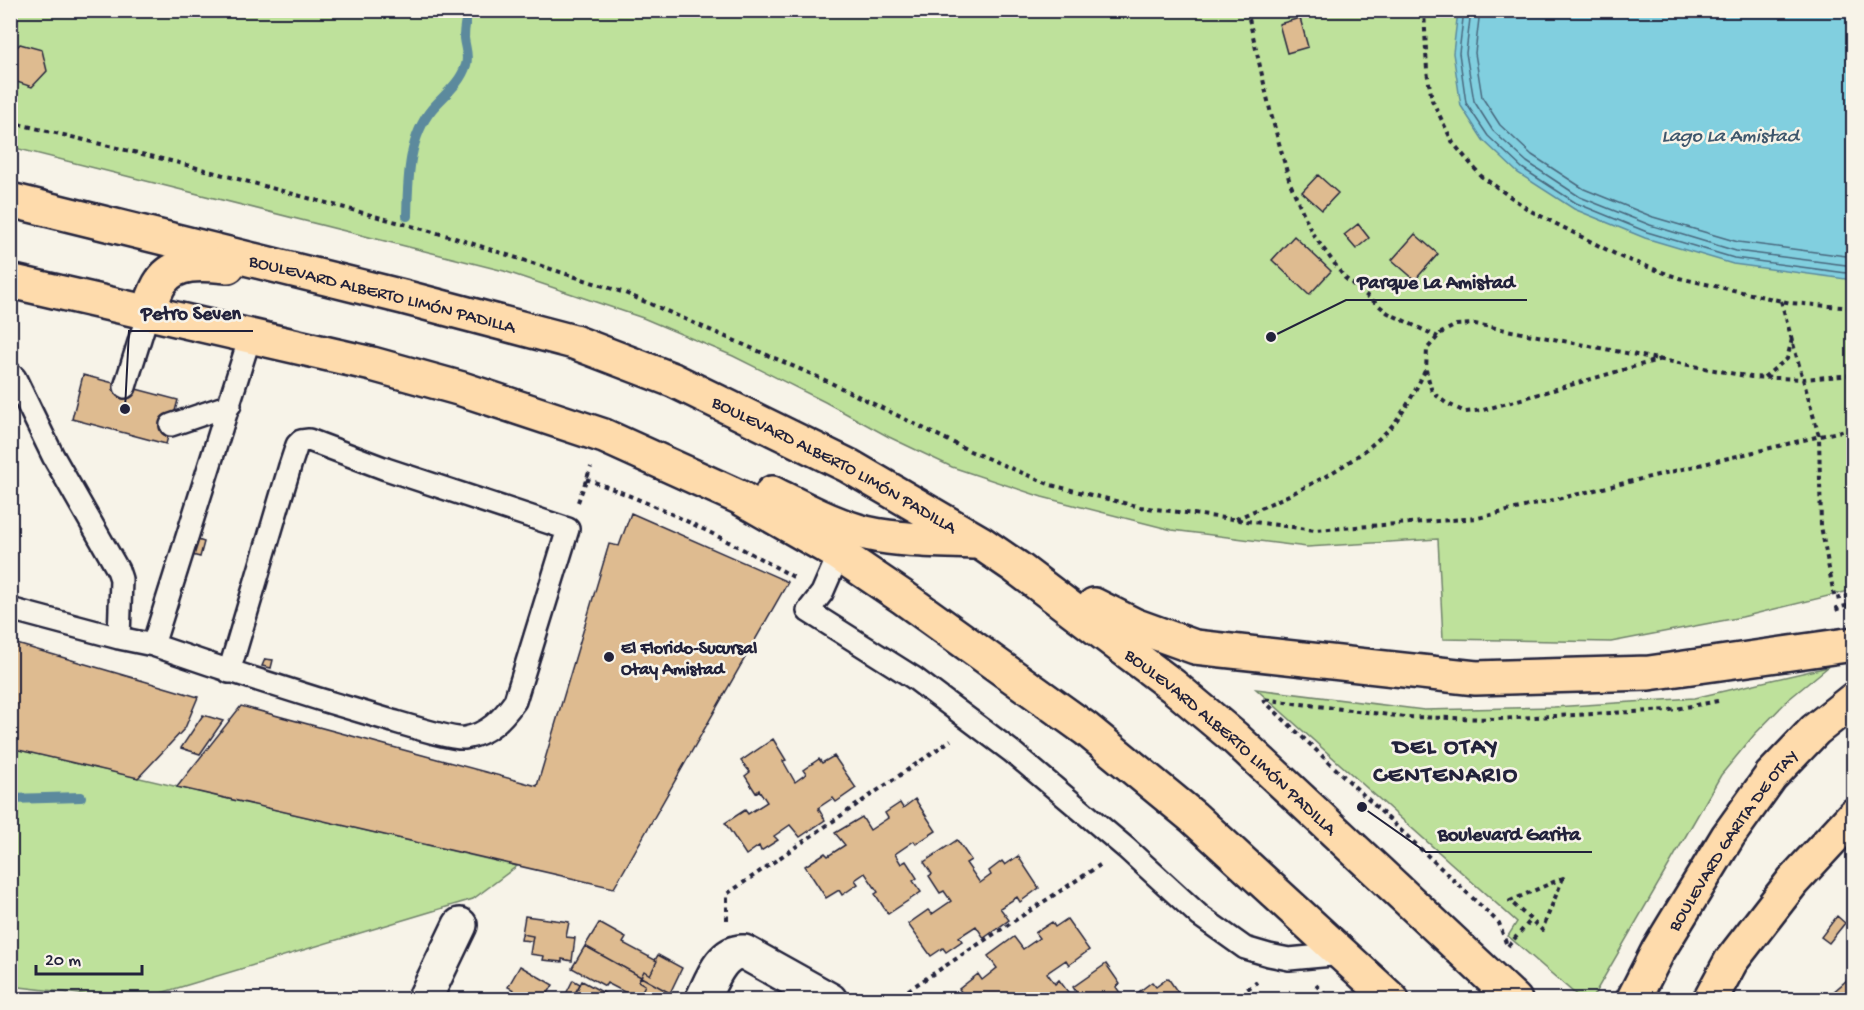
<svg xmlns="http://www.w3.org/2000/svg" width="1864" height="1010" font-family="'Gochi Hand',sans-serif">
<rect width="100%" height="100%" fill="#f7f3e8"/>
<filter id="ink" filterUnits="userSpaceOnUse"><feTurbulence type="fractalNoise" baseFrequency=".0167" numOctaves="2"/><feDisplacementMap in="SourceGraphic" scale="12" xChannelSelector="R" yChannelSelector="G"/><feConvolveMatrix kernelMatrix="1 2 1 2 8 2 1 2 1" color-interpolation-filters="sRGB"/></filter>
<g filter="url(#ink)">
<!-- green -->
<path fill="#bee19b" stroke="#70826b" stroke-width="1.5" d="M 11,11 L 1853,11 L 1853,590 L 1742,617 L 1611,642 L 1443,639 L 1438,539 L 1307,547 L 1172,530 L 1042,497 L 952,467 L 889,437 L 825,402 L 733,356 L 643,318 L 504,271 L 11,147 Z
M 1828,667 L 1789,699 L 1754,735 L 1721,775 L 1591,1000 L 1581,999 L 1508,936 L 1517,922 L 1256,689 L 1424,710 L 1554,707 L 1694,698 Z
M 11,748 L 517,866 L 473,899 L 141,999 L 123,999 L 11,986 Z"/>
<!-- water -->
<path fill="#81cfdf" stroke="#5b8a9d" stroke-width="1.5" d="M 1458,11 L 1853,11 L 1853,280 L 1733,264 L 1645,238 L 1574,209 L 1518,173 L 1483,140 L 1461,106 L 1453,53 Z"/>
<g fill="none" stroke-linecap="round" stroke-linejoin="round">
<!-- shore -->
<path stroke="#48677d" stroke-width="1.5" d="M 1464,10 L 1459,53 L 1466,103 L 1488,136 L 1522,168 L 1576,203 L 1647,232 L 1734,258 L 1854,274
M 1471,10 L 1466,53 L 1474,101 L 1493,131 L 1527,162 L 1580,197 L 1650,225 L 1736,251 L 1854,266
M 1480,10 L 1475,53 L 1482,97 L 1500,125 L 1532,155 L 1584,189 L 1653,217 L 1738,242 L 1854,257"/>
<!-- stream -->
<path stroke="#5b8a9d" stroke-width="10" d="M 407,216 C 408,180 408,138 432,109 C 444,95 460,84 466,65 C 469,55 465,48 464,38 C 464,30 466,18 469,10
M 10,799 L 81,797"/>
</g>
<!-- building -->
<path fill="#debb90" stroke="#22223b" stroke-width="1.5" d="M 1300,18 L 1308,47 L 1287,53 L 1279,24 Z
M 20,44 L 42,50 L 47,71 L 32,87 L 11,80 L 10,54 Z
M 1318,175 L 1338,193 L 1322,210 L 1302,192 Z
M 1358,224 L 1369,238 L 1356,249 L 1344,235 Z
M 1415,234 L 1438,254 L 1415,280 L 1392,260 Z
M 1294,236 L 1331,271 L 1309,295 L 1272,260 Z
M 83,375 L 178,400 L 166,444 L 72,419 Z
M 631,513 L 788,582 L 614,888 L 177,787 L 241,706 L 537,786 L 609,544 L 619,546 Z
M 198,540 L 204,542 L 200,557 L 192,555 Z
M 10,642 L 147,682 L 198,697 L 185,728 L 138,778 L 10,748 Z
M 265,659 L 273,660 L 271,668 L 262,666 Z
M 203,715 L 223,721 L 200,754 L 181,748 Z
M 773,739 L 786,760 L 783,761 L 795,782 L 806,774 L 803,770 L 819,759 L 822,763 L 834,756 L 856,788 L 836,802 L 833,798 L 818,808 L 825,820 L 800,837 L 790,825 L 774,836 L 778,840 L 761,851 L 759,846 L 746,855 L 725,823 L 745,810 L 748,814 L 767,802 L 759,790 L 756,793 L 745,776 L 750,772 L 741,761 Z
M 915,799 L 936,831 L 916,844 L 914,841 L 895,854 L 901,864 L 906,861 L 917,878 L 913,881 L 921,892 L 888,914 L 875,894 L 878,892 L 865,873 L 855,880 L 858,884 L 842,895 L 839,890 L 826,898 L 805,866 L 825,853 L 828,856 L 845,845 L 835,833 L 862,817 L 870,830 L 888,818 L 885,813 L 900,803 L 903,808 Z
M 957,840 L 971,860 L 966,863 L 980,883 L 991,875 L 989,871 L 1002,861 L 1005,865 L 1018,856 L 1039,888 L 1020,902 L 1017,897 L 1000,908 L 1009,920 L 984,938 L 976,926 L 959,937 L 962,941 L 946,952 L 943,948 L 931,956 L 908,924 L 928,910 L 932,914 L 951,901 L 944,891 L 940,893 L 929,876 L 932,874 L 924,862 Z
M 525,916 L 569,922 L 566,937 L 575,938 L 572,961 L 562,959 L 562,962 L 543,960 L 544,956 L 530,954 L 533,936 L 522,934 Z
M 1837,916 L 1845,923 L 1829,943 L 1821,937 Z
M 1067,919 L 1089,950 L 1069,965 L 1066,960 L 1047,973 L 1055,984 L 1059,980 L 1071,996 L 1066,1000 L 1023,1000 L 1019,993 L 1011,1000 L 967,1000 L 959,989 L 978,974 L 982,980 L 997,968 L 988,956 L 1014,937 L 1023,949 L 1039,938 L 1035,933 L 1052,922 L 1055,927 Z
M 599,923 L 626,938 L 623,943 L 657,961 L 650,975 L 644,971 L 641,977 L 585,946 Z
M 522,934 L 533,936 L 532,941 L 521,940 Z
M 585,946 L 641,977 L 638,981 L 645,985 L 638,999 L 607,983 L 605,986 L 572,968 Z
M 658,955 L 682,968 L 670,993 L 641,977 L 644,971 L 650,975 L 657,961 L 655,960 Z
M 1106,964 L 1120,984 L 1116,987 L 1125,1000 L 1081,1000 L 1073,987 Z
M 520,966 L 553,985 L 544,1000 L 509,999 L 514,990 L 508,987 Z
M 1854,974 L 1854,993 L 1847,1000 L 1824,1000 Z
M 641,977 L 670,993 L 667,1000 L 635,1000 L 638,999 L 645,985 L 638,981 Z
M 1168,978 L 1183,1000 L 1139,1000 L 1136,994 L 1152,982 L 1156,987 Z
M 573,980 L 580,984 L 571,1000 L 565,996 Z
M 582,981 L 617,1000 L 572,1000 Z"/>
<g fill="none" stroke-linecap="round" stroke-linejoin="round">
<defs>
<path id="lane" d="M 10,373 L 15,378 L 53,456 L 118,570 L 121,579 L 119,638
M 125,387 L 148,313
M 171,425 L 230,405
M 839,554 L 822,593 L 808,611 L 914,678 L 1011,751 L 1126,848 L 1200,916 L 1245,948 L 1269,955 L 1289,959 L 1343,954
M 10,609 L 119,638 L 153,645 L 250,337
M 153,645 C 231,672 310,697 389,720 C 403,724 454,740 465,738 C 488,734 502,719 515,701 L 568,529 L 386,469 L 309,440 L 301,441 L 297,445 L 290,466 L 229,672"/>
<path id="street" d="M 424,1000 L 460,925
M 702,1000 C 711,982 721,950 744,952 L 830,1000"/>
<g id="highway">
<path id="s1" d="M 10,200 L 403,297 L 574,342 L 673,380 L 849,466 L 981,543 L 1016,567 L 1173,686 L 1235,738 L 1515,1000"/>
<path d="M 10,281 L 372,364 L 462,389 L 604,436 L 739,497 L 839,554 L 904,598 L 1086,729 L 1193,817 L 1392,1000"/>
<path d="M 148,313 C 152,303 155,290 161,282 C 175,260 206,264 228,266"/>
<path d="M 772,493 C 800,507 828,522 858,531 C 891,541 938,540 973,542"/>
<path d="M 1094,605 L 1134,625 L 1195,647 L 1476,678 L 1649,673 L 1854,644"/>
<path id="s2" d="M 1633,1000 L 1658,951 L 1728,836 L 1771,776 L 1815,730 L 1854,699"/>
<path d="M 1710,1000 L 1731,961 L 1793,881 L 1854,815"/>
</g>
</defs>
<!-- lane casing -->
<use href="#lane" stroke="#22223b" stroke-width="26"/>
<!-- street casing -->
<use href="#street" stroke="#22223b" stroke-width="38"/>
<!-- highway casing -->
<use href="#highway" stroke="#22223b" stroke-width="38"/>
<!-- path -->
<path stroke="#22223b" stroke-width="4" stroke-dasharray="4.5 4.5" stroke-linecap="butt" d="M 1247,10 L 1271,114 L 1290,183 L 1312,233 L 1345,278 L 1388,313 L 1438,337
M 1424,10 L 1427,71 L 1432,100 L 1453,143 L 1481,176 L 1529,210 L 1623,258 L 1679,278 L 1791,303 L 1854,308
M 10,122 L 179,163 L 452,237 L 625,293 L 827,381 L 970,451 L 1051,485 L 1140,507 L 1315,530 L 1478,518 L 1854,428
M 1781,301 L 1819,436 L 1821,526 L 1833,590 L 1835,599 L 1854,595
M 1661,359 L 1483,410 L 1465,412 L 1446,403 L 1432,392 L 1426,370 L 1427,349 L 1441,333 L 1456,325 L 1475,324 L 1751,377 L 1803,379 L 1854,375
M 1764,377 L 1787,359 L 1792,339
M 586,479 C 659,505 730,541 797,579
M 578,502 L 591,467
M 1236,519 C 1289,495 1347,472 1389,429 C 1405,412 1415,391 1425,371
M 1838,611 L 1837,608 L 1854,604
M 1563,878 L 1542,930 L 1510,901 Z
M 727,920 L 727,894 L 951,740
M 1506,943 L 1499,923 L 1262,699 L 1405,717 L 1497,719 L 1670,710 L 1718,701
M 1508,946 L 1531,920
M 1316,985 L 1330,1000
M 893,1000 L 1100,865
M 1233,1000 L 1257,982"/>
<!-- lane -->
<use href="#lane" stroke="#f7f3e8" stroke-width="21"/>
<!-- street -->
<use href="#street" stroke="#f7f3e8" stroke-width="33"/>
<!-- highway -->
<use href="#highway" stroke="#fedbac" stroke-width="33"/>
</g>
</g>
<!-- markers -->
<circle fill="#22223b" stroke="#f7f3e8" stroke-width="2" cx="609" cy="657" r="6"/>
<g text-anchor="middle" stroke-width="5" stroke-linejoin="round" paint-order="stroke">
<!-- street labels -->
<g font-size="18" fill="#22223b" stroke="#f7f3e8">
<text dy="6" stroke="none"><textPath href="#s1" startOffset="384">BOULEVARD ALBERTO LIMÓN PADILLA</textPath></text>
<text dy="6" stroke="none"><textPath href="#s1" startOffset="870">BOULEVARD ALBERTO LIMÓN PADILLA</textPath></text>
<text dy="6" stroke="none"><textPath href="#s1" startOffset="1356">BOULEVARD ALBERTO LIMÓN PADILLA</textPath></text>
<text dy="6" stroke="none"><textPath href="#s2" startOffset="189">BOULEVARD GARITA DE OTAY</textPath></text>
</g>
<!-- poi labels -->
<g font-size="18" font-weight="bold" fill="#22223b" stroke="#f7f3e8" text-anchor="start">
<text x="621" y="653">El Florido-Sucursal<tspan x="621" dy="21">Otay Amistad</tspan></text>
</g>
<!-- water labels -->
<g font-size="20" font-style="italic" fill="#3e566c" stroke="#f7f3e8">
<text x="1730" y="141">Lago La Amistad</text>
</g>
<!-- district labels -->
<g font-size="24" font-weight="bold" letter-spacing="1.5" fill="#22223b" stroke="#f7f3e8">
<text x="1446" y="753">DEL OTAY<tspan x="1446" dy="28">CENTENARIO</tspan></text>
</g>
</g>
<!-- callouts -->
<path fill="none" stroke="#22223b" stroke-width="2" d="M1271 337L1346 300H1527M125 409L129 331H253M1362 807L1426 852H1592"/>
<g fill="#22223b" stroke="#f7f3e8" stroke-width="2">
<circle cx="1271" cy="337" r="6"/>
<circle cx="125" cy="409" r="6"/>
<circle cx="1362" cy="807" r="6"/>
</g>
<g font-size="20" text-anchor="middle" font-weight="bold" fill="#22223b" stroke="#f7f3e8" stroke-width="5" stroke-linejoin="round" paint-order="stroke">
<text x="1436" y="288">Parque La Amistad</text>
<text x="191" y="319">Petro Seven</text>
<text x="1509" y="840">Boulevard Garita</text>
</g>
<!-- margin -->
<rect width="1864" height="1010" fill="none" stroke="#f7f3e8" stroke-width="36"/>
<rect x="18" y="18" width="1828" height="974" fill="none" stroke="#22223b" stroke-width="2" filter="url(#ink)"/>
<!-- scale -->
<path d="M36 965v9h106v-9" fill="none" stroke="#22223b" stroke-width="3"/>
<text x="45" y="965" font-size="18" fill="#22223b" stroke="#f7f3e8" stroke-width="4.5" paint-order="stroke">20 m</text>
</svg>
